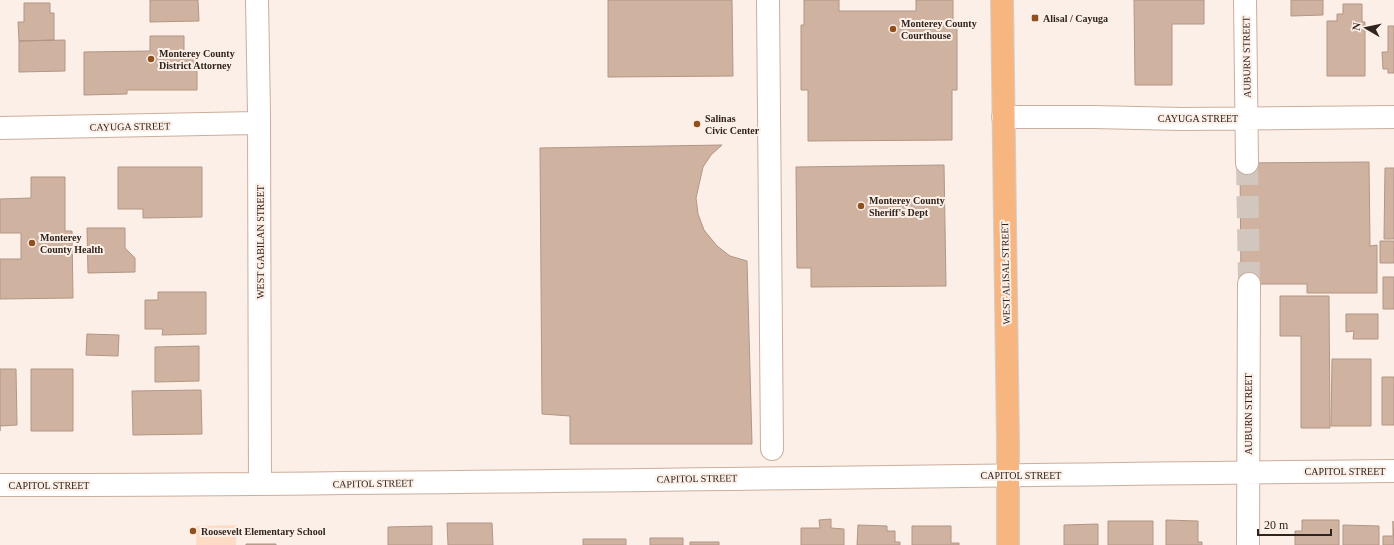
<svg xmlns="http://www.w3.org/2000/svg" width="1394" height="545" font-family="Georgia,serif">
<rect width="100%" height="100%" fill="#fbefe7"/>
<!-- green -->
<path fill="#fedbc5" d="M 237,525 L 236,545 L 196,545 L 197,526 Z"/>
<!-- building -->
<path fill="#cfb2a0" stroke="#b29684" d="M 150,0 L 198,0 L 199,21 L 150,22 Z
M 608,0 L 732,0 L 733,76 L 608,77 Z
M 804,0 L 839,0 L 839,11 L 916,11 L 916,0 L 953,0 L 953,22 L 957,22 L 957,90 L 952,90 L 952,140 L 808,141 L 808,90 L 801,90 L 801,25 L 804,25 Z
M 1134,0 L 1204,0 L 1204,24 L 1172,24 L 1172,85 L 1135,85 Z
M 1291,0 L 1323,0 L 1323,15 L 1291,16 Z
M 24,3 L 50,3 L 50,13 L 54,13 L 54,40 L 19,41 L 18,22 L 24,22 Z
M 1343,4 L 1362,4 L 1362,22 L 1365,22 L 1365,76 L 1327,76 L 1327,21 L 1337,21 L 1337,14 L 1343,14 Z
M 1388,26 L 1394,26 L 1394,73 L 1388,73 L 1388,69 L 1383,69 L 1382,52 L 1388,52 Z
M 150,36 L 184,36 L 184,57 L 197,57 L 197,90 L 127,90 L 127,94 L 84,95 L 84,52 L 150,51 Z
M 65,40 L 65,71 L 19,72 L 19,41 Z
M 722,145 L 711,155 L 703,167 L 696,198 L 698,214 L 704,230 L 717,246 L 730,256 L 747,261 L 752,444 L 570,444 L 570,416 L 542,414 L 540,148 Z
M 1369,162 L 1370,246 L 1377,245 L 1377,293 L 1307,293 L 1307,284 L 1241,284 L 1240,163 Z
M 944,165 L 946,286 L 811,287 L 811,268 L 797,268 L 796,167 Z
M 118,167 L 202,167 L 202,217 L 143,218 L 143,209 L 118,209 Z
M 1385,168 L 1394,168 L 1394,239 L 1384,239 Z
M 31,177 L 65,177 L 65,231 L 72,231 L 73,298 L 0,299 L 0,259 L 21,259 L 21,233 L 0,233 L 0,199 L 31,198 Z
M 87,228 L 125,228 L 125,248 L 135,258 L 135,272 L 88,273 Z
M 1380,241 L 1394,241 L 1394,263 L 1380,263 Z
M 1383,277 L 1394,277 L 1394,309 L 1383,309 Z
M 158,292 L 206,292 L 206,334 L 162,335 L 163,329 L 145,329 L 145,300 L 158,300 Z
M 1280,296 L 1329,296 L 1330,428 L 1301,428 L 1301,336 L 1280,336 Z
M 1346,314 L 1378,314 L 1378,339 L 1353,339 L 1354,331 L 1346,332 Z
M 87,334 L 119,335 L 118,356 L 86,355 Z
M 199,346 L 199,381 L 155,382 L 155,347 Z
M 1332,359 L 1371,359 L 1371,426 L 1331,426 Z
M 0,369 L 16,369 L 17,425 L 0,426 L 0,431 Z
M 31,369 L 73,369 L 73,431 L 31,431 Z
M 1382,377 L 1394,377 L 1394,425 L 1382,425 Z
M 201,390 L 202,434 L 133,435 L 132,391 Z
M 831,519 L 831,528 L 844,529 L 844,545 L 801,545 L 801,528 L 820,528 L 819,520 Z
M 1166,520 L 1198,521 L 1198,542 L 1202,542 L 1202,545 L 1166,545 Z
M 1302,520 L 1339,520 L 1339,545 L 1295,545 L 1295,531 L 1302,531 Z
M 1108,521 L 1153,521 L 1153,545 L 1108,545 Z
M 1393,521 L 1394,545 L 1383,545 L 1383,536 L 1393,536 Z
M 447,523 L 492,523 L 493,545 L 448,545 Z
M 1098,524 L 1098,545 L 1064,545 L 1064,525 Z
M 858,525 L 887,526 L 887,531 L 895,531 L 895,542 L 900,542 L 900,545 L 857,545 Z
M 1343,525 L 1379,526 L 1379,545 L 1343,545 Z
M 432,526 L 432,545 L 388,545 L 388,527 Z
M 912,526 L 951,526 L 951,543 L 959,543 L 959,545 L 912,545 Z
M 650,538 L 683,538 L 683,545 L 650,545 Z
M 583,539 L 626,539 L 626,545 L 583,545 Z
M 690,542 L 719,542 L 719,545 L 690,545 Z
M 246,544 L 276,544 L 276,545 L 246,545 Z"/>
<g fill="none" stroke-linecap="round" stroke-linejoin="round">
<!-- minor-tunnel -->
<path stroke="#d2c7bf" stroke-width="22" stroke-dasharray="22 11" stroke-linecap="butt" d="M 1247,163 L 1249,284"/>
<defs>
<path id="minor" d="M 257,0 L 259,113 L 260,484
M 768,0 L 772,449
M 1245,0 L 1247,163
M 1003,117 L 1093,117 L 1182,119 L 1394,117
M 0,128 L 259,123
M 0,485 C 465,485 929,475 1394,471
M 1248,545 L 1249,284"/>
<path id="major" d="M 1002,0 L 1008,444 L 1008,545"/>
</defs>
<!-- minor casing -->
<use href="#minor" stroke="#cbae9d" stroke-width="24"/>
<!-- major casing -->
<use href="#major" stroke="#d1cfce" stroke-width="24"/>
<!-- minor -->
<use href="#minor" stroke="#fff" stroke-width="22"/>
<!-- major -->
<use href="#major" stroke="#f7b580" stroke-width="22"/>
</g>
<!-- markers -->
<g fill="#914f1d" stroke="#fbefe7" stroke-width="1.5">
<rect x="1031" y="14" width="8" height="8" rx="2"/>
<circle cx="893" cy="29" r="4"/>
<circle cx="151" cy="59" r="4"/>
<circle cx="697" cy="124" r="4"/>
<circle cx="861" cy="206" r="4"/>
<circle cx="32" cy="243" r="4"/>
<circle cx="193" cy="531" r="4"/>
</g>
<g text-anchor="middle" stroke-width="4" stroke-linejoin="round" paint-order="stroke">
<!-- poi labels -->
<g font-size="10" font-weight="bold" fill="#30251e" stroke="#fbefe7" text-anchor="start">
<text x="1043" y="22">Alisal / Cayuga</text>
<text x="901" y="27">Monterey County<tspan x="901" dy="12">Courthouse</tspan></text>
<text x="159" y="57">Monterey County<tspan x="159" dy="12">District Attorney</tspan></text>
<text x="705" y="122">Salinas<tspan x="705" dy="12">Civic Center</tspan></text>
<text x="869" y="204">Monterey County<tspan x="869" dy="12">Sheriff's Dept</tspan></text>
<text x="40" y="241">Monterey<tspan x="40" dy="12">County Health</tspan></text>
<text x="201" y="535">Roosevelt Elementary School</text>
</g>
<!-- street labels -->
<g font-size="10" fill="#30251e" stroke="#fbefe7">
<text transform="translate(1246 57) rotate(-91)" y="4">AUBURN STREET</text>
<text x="1198" y="122">CAYUGA STREET</text>
<text transform="translate(130 126) rotate(-1)" y="4">CAYUGA STREET</text>
<text transform="translate(260 242) rotate(-90)" y="4">WEST GABILAN STREET</text>
<text transform="translate(1005 273) rotate(-91)" y="4">WEST ALISAL STREET</text>
<text transform="translate(1248 414) rotate(-90)" y="4">AUBURN STREET</text>
<text x="1345" y="475">CAPITOL STREET</text>
<text x="1021" y="479">CAPITOL STREET</text>
<text transform="translate(697 478) rotate(-1)" y="4">CAPITOL STREET</text>
<text transform="translate(373 483) rotate(-1)" y="4">CAPITOL STREET</text>
<text x="49" y="489">CAPITOL STREET</text>
</g>
</g>
<!-- north arrow -->
<g transform="translate(1366 28) rotate(279)" stroke="#fbefe7" stroke-width="3" paint-order="stroke">
<path d="M0-3L7 15L0 10L-7 15Z" fill="#30251e"/>
<text y="-6" font-size="11" font-weight="bold" text-anchor="middle" fill="#30251e">N</text>
</g>
<!-- scale -->
<path d="M1258 529v6h73v-6" fill="none" stroke="#30251e" stroke-width="2"/>
<text x="1264" y="529" font-size="12" fill="#30251e" stroke="#fbefe7" stroke-width="3" paint-order="stroke">20 m</text>
</svg>
